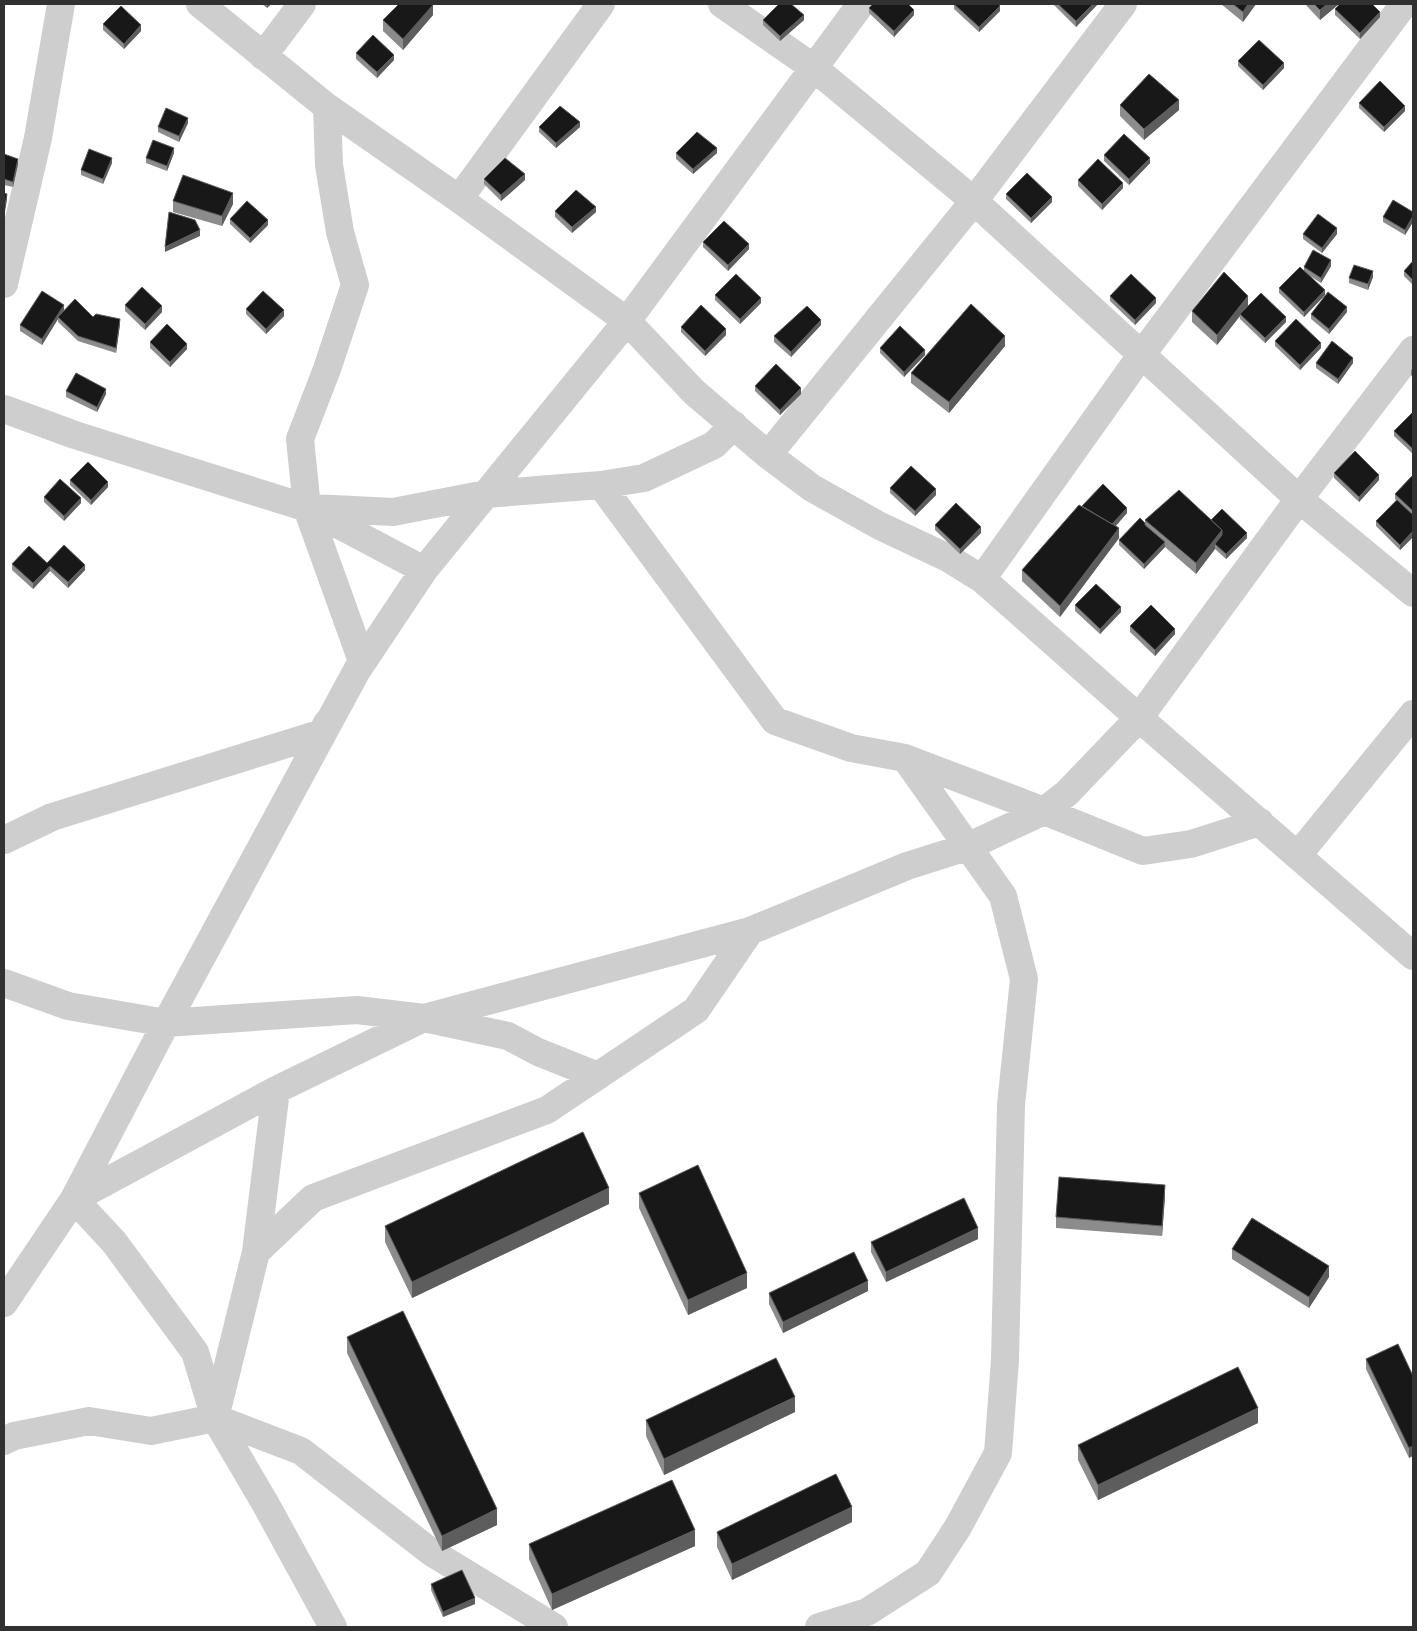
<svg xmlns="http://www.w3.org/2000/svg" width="1417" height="1631" font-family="'Space Grotesk',sans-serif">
<rect width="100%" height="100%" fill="#fff"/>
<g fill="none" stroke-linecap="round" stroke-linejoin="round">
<!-- minor -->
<path stroke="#cecece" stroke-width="28" d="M 200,4 L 327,107 L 459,199 L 627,321 L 694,392 L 768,455 L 812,488 L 880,526 L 948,558 L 982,579 L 1139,718 L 1413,956
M 722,4 L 814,68 L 974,201 L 1299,499 L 1413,593
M 263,56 L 302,4
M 459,199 L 601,4
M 4,284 L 38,138 L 61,4
M 4,409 L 75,435 L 307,508 L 424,570
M 768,455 L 974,201 L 1123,4
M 601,485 L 775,721 L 851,748 L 905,758 L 1003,896 L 1024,979 L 1011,1105 L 1005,1360 L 998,1453 L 958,1527 L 928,1573 L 867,1612 L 819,1627
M 314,508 L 393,512 L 486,494 L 601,485 L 644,478 L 714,445 L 734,425
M 982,579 L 1142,354 L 1404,4
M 356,672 L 424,570 L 627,321 L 861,4
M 905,758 L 1044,811 L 1143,851 L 1191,844 L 1260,822
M 4,840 L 52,817 L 322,733 L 327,723
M 1298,855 L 1413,714
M 4,983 L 68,1006 L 166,1023 L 357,1010 L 424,1018 L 508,1036 L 538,1052 L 598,1076
M 256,1252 L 276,1090
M 4,1303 L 74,1199 L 166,1023 L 362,661 L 307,508 L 300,439 L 327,369 L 355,285 L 340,232 L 329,165 L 327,107
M 215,1418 L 301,1451 L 431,1552 L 554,1627
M 4,1441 L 14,1436 L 89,1421 L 151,1431 L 215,1418 L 256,1252 L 313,1198 L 547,1110 L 696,1010 L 750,931 L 907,866 L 967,847 L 1044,811 L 1067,793 L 1139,718 L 1299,499 L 1413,350
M 333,1627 L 265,1503 L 215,1418 L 195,1352 L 114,1242 L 74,1199 L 276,1090 L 424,1018 L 750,931"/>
</g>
<!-- wall -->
<path fill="#8c8c8c" d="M 262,4 L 271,4 L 267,8 Z
M 954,4 L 1000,11 L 979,32 L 954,9 Z
M 1053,4 L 1097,4 L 1097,5 L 1076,27 Z
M 1221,4 L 1256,4 L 1243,22 Z
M 1305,4 L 1339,4 L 1320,20 Z
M 869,8 L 914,15 L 894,37 L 869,13 Z
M 1335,9 L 1380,17 L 1360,39 L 1335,15 Z
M 433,15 L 403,50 L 383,31 L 383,20 Z
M 763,20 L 804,20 L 780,41 L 763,25 Z
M 103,24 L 141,31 L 124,49 L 103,30 Z
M 356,53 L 394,60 L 377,78 L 356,59 Z
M 1238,61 L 1284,68 L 1263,90 L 1238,66 Z
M 1359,103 L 1405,111 L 1384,132 L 1359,108 Z
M 1120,105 L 1179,110 L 1144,140 L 1120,116 Z
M 188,123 L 179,142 L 158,132 L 158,127 Z
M 539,127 L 580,127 L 556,148 L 539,132 Z
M 174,153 L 167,171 L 146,163 L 146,158 Z
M 676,153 L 717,153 L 693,174 L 676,159 Z
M 4,154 L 18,164 L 13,187 L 4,185 Z
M 1104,155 L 1150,163 L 1129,185 L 1104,161 Z
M 112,163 L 103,184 L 81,175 L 81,170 Z
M 484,179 L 525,180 L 501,201 L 484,184 Z
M 1078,180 L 1123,188 L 1102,210 L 1078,186 Z
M 1006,194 L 1052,202 L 1031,223 L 1006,199 Z
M 173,201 L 233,204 L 222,226 L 173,212 Z
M 555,211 L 596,212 L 572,233 L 555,217 Z
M 1413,212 L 1413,222 L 1405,235 L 1383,222 L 1383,217 Z
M 230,219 L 268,225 L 250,243 L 230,224 Z
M 1303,234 L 1337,234 L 1322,253 L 1303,239 Z
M 703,242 L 749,249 L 728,271 L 703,247 Z
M 1413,261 L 1413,285 L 1404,276 L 1404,271 Z
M 1331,266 L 1321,283 L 1310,276 L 1325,295 L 1304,317 L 1279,293 L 1279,288 L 1304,270 L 1304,267 Z
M 1373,277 L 1368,290 L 1349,283 L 1349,278 Z
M 715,295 L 761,303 L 740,324 L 715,300 Z
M 1110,296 L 1156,303 L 1135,325 L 1110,301 Z
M 125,305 L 162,312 L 145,330 L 125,311 Z
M 1246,308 L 1286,322 L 1265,343 L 1240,319 L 1240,316 L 1217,345 L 1192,322 L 1192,311 Z
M 246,309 L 284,316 L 266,334 L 246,314 Z
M 64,310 L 93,317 L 120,324 L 116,353 L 78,341 L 58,322 L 58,319 L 42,345 L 20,331 L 20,325 Z
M 1347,312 L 1329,334 L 1311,319 L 1311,314 Z
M 821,325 L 791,357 L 774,342 L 774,336 Z
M 681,327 L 726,335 L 705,356 L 681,332 Z
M 1275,341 L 1321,348 L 1300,370 L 1275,346 Z
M 150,342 L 187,349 L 170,367 L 150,348 Z
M 1005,346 L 949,413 L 911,383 L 911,373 Z
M 880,348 L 925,355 L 904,377 L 880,353 Z
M 1316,363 L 1353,363 L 1338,384 L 1316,368 Z
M 1413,368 L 1413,378 L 1411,375 L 1411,370 Z
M 755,386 L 801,394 L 780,415 L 755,391 Z
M 66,391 L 106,394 L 97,412 L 66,397 Z
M 1413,412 L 1413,454 L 1394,436 L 1394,431 Z
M 1334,473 L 1379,480 L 1359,502 L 1334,478 Z
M 1413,475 L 1413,537 L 1400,550 L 1376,526 L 1376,521 L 1396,500 L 1395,499 L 1395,494 Z
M 70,480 L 108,487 L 91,505 L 70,485 Z
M 890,488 L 936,495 L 915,516 L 890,493 Z
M 44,497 L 81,503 L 64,521 L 44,502 Z
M 1082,506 L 1127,513 L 1116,526 L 1119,538 L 1060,617 L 1022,581 L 1022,570 Z
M 1145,520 L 1211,520 L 1247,538 L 1226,559 L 1215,549 L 1196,574 L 1165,547 L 1144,569 L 1119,545 L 1119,540 L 1145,523 Z
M 935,525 L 981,533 L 960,554 L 935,530 Z
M 47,563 L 85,570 L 68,588 L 50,571 L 33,589 L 12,570 L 12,564 Z
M 1075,605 L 1121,612 L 1100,634 L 1075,611 Z
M 1130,626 L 1175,634 L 1155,656 L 1130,632 Z
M 639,1193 L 747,1288 L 688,1315 L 639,1208 Z
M 1165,1196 L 1162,1236 L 1056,1228 L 1056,1217 Z
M 609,1204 L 412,1298 L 385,1242 L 385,1226 Z
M 978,1239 L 886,1282 L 871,1252 L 871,1242 Z
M 1232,1249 L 1329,1277 L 1309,1308 L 1232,1259 Z
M 868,1291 L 783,1333 L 769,1304 L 769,1293 Z
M 347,1337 L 497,1525 L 442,1551 L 347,1353 Z
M 1366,1359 L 1413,1376 L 1409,1458 L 1366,1369 Z
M 795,1412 L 664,1475 L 646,1436 L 646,1420 Z
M 1258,1423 L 1098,1500 L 1078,1460 L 1078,1445 Z
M 852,1522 L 732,1580 L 717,1547 L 717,1532 Z
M 529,1544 L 695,1546 L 552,1610 L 529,1559 Z
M 431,1584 L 475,1604 L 443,1617 L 431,1590 Z"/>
<!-- shaded-wall -->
<path fill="#5d5d5d" d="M 267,4 L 271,4 L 267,8 Z
M 1093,4 L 1097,4 L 1097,5 L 1076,27 L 1076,21 Z
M 1248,4 L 1256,4 L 1243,22 L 1243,12 Z
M 1327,4 L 1339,4 L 1320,20 L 1320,10 Z
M 433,5 L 433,15 L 403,50 L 403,39 Z
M 1000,6 L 1000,11 L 979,32 L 979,27 Z
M 914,10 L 914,15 L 894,37 L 894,31 Z
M 1380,12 L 1380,17 L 1360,39 L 1360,33 Z
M 804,15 L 804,20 L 780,41 L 780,36 Z
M 141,25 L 141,31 L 124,49 L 124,44 Z
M 394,55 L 394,60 L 377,78 L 377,72 Z
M 1284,63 L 1284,68 L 1263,90 L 1263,85 Z
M 1179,100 L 1179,110 L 1144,140 L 1144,129 Z
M 1405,106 L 1405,111 L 1384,132 L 1384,127 Z
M 188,118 L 188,123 L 179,142 L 179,136 Z
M 580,122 L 580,127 L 556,148 L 556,143 Z
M 174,148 L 174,153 L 167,171 L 167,166 Z
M 717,148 L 717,153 L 693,174 L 693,169 Z
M 112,158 L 112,163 L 103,184 L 103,179 Z
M 1150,158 L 1150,163 L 1129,185 L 1129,179 Z
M 18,159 L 18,164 L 13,187 L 13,182 Z
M 525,174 L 525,180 L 501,201 L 501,195 Z
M 1123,183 L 1123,188 L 1102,210 L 1102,204 Z
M 233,193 L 233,204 L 222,226 L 222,216 Z
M 7,194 L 7,200 L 4,217 L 4,211 Z
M 1052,197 L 1052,202 L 1031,223 L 1031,218 Z
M 596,207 L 596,212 L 572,233 L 572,227 Z
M 1413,216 L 1413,222 L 1405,235 L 1405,230 Z
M 268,220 L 268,225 L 250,243 L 250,238 Z
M 1337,228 L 1337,234 L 1322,253 L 1322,248 Z
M 200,230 L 200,236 L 165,252 L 165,247 Z
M 749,244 L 749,249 L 728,271 L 728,265 Z
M 1331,260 L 1331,266 L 1321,283 L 1321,278 Z
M 1373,271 L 1373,277 L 1368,290 L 1368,284 Z
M 1325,290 L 1325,295 L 1304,317 L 1304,312 Z
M 1248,296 L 1248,306 L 1240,314 L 1240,316 L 1217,345 L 1217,335 Z
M 761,298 L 761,303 L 740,324 L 740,319 Z
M 1156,298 L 1156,303 L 1135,325 L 1135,320 Z
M 64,305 L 64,310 L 58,317 L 58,319 L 42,345 L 42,339 Z
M 162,306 L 162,312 L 145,330 L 145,324 Z
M 1347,307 L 1347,312 L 1329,334 L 1329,329 Z
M 284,310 L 284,316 L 266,334 L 266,329 Z
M 1286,317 L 1286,322 L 1265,343 L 1265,338 Z
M 120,319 L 120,324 L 116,353 L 116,348 Z
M 821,320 L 821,325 L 791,357 L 791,352 Z
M 726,329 L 726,335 L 705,356 L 705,351 Z
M 1005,336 L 1005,346 L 949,413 L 949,402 Z
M 1321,343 L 1321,348 L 1300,370 L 1300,365 Z
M 187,344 L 187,349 L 170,367 L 170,362 Z
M 925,350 L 925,355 L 904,377 L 904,372 Z
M 1353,358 L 1353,363 L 1338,384 L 1338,379 Z
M 801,388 L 801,394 L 780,415 L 780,410 Z
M 106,389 L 106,394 L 97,412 L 97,407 Z
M 1379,475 L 1379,480 L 1359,502 L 1359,497 Z
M 108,482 L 108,487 L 91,505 L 91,500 Z
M 936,489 L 936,495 L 915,516 L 915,511 Z
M 81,498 L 81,503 L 64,521 L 64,516 Z
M 1127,508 L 1127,513 L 1109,533 L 1109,527 Z
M 981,527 L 981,533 L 960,554 L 960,549 Z
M 1119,528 L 1119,538 L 1060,617 L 1060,606 Z
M 1222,530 L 1222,540 L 1215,544 L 1215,549 L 1196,574 L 1196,563 Z
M 1413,531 L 1413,537 L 1400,550 L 1400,545 Z
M 1247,533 L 1247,538 L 1226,559 L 1226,554 Z
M 1165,542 L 1165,547 L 1144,569 L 1144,564 Z
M 85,565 L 85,570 L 68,588 L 68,582 Z
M 50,566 L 50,571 L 33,589 L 33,583 Z
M 1121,607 L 1121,612 L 1100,634 L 1100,629 Z
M 1175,629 L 1175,634 L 1155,656 L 1155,650 Z
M 1165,1185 L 1165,1196 L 1162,1236 L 1162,1226 Z
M 609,1188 L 609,1204 L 412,1298 L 412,1282 Z
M 978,1228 L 978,1239 L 886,1282 L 886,1272 Z
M 1329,1266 L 1329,1277 L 1309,1308 L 1309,1297 Z
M 747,1273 L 747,1288 L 688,1315 L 688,1300 Z
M 868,1281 L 868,1291 L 783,1333 L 783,1322 Z
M 795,1397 L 795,1412 L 664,1475 L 664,1459 Z
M 1258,1408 L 1258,1423 L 1098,1500 L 1098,1485 Z
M 1413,1446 L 1413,1456 L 1409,1458 L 1409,1448 Z
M 852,1507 L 852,1522 L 732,1580 L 732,1564 Z
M 497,1509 L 497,1525 L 442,1551 L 442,1536 Z
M 695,1530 L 695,1546 L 552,1610 L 552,1594 Z
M 475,1598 L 475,1604 L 443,1617 L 443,1612 Z"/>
<!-- building -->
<path fill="#181818" stroke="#5d5d5d" d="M 399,4 L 432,4 L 433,5 L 403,39 L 383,20 Z
M 779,4 L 791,4 L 804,15 L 780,36 L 763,20 Z
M 873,4 L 908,4 L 914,10 L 894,31 L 869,8 Z
M 954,4 L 998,4 L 1000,6 L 979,27 Z
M 1058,4 L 1093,4 L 1076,21 Z
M 1233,4 L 1248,4 L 1243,12 Z
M 1314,4 L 1327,4 L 1320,10 Z
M 1340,4 L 1372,4 L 1380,12 L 1360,33 L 1335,9 Z
M 121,6 L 141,25 L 124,44 L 103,24 Z
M 373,35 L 394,55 L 377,72 L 356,53 Z
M 1259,40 L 1284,63 L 1263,85 L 1238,61 Z
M 1149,74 L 1179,100 L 1144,129 L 1120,105 Z
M 1380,81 L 1405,106 L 1384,127 L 1359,103 Z
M 560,106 L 580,122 L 556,143 L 539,127 Z
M 166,108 L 188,118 L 179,136 L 158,127 Z
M 697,132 L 717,148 L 693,169 L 676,153 Z
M 1124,134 L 1150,158 L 1129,179 L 1104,155 Z
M 153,140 L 174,148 L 167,166 L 146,158 Z
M 89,149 L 112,158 L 103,179 L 81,170 Z
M 4,154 L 18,159 L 13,182 L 4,179 Z
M 505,158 L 525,174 L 501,195 L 484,179 Z
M 1098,159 L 1123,183 L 1102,204 L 1078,180 Z
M 1027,173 L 1052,197 L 1031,218 L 1006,194 Z
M 183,175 L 233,193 L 222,216 L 173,201 Z
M 576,190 L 596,207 L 572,227 L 555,211 Z
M 4,193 L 7,194 L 4,211 Z
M 1393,200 L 1413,212 L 1413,216 L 1405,230 L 1383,217 Z
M 247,201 L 268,220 L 250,238 L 230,219 Z
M 169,212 L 195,220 L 200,230 L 165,247 Z
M 1318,214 L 1337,228 L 1322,248 L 1303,234 Z
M 724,221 L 749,244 L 728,265 L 703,242 Z
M 1313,250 L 1331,260 L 1321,278 L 1304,267 Z
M 1413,261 L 1413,280 L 1404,271 Z
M 1354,265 L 1373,271 L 1368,284 L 1349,278 Z
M 1300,267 L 1325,290 L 1304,312 L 1279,288 Z
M 1224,272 L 1248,296 L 1217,335 L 1192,311 Z
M 736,274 L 761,298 L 740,319 L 715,295 Z
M 1131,274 L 1156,298 L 1135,320 L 1110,296 Z
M 142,287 L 162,306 L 145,324 L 125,305 Z
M 42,291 L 64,305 L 42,339 L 20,325 Z
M 263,291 L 284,310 L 266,329 L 246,309 Z
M 1328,292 L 1347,307 L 1329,329 L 1311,314 Z
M 1261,293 L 1286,317 L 1265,338 L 1240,314 Z
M 75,299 L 93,317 L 96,314 L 120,319 L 116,348 L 78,336 L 58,317 Z
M 971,304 L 1005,336 L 949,402 L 911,373 Z
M 701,305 L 726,329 L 705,351 L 681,327 Z
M 807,306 L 821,320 L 791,352 L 774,336 Z
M 1296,319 L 1321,343 L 1300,365 L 1275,341 Z
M 167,324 L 187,344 L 170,362 L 150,342 Z
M 900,326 L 925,350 L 904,372 L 880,348 Z
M 1332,341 L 1353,358 L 1338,379 L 1316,363 Z
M 776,364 L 801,388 L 780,410 L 755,386 Z
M 76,373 L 106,389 L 97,407 L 66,391 Z
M 1413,412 L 1413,449 L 1394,431 Z
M 1355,451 L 1379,475 L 1359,497 L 1334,473 Z
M 88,462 L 108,482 L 91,500 L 70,480 Z
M 911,466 L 936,489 L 915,511 L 890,488 Z
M 1413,475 L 1413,511 L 1395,494 Z
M 60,479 L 81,498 L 64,516 L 44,497 Z
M 1103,484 L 1127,508 L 1112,524 L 1082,506 Z
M 1179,490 L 1222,530 L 1196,563 L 1145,520 Z
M 1397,500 L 1413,515 L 1413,531 L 1400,545 L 1376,521 Z
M 956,503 L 981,527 L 960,549 L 935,525 Z
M 1079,505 L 1119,528 L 1060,606 L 1022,570 Z
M 1222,509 L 1247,533 L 1226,554 L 1215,544 L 1222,535 L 1222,530 L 1211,520 Z
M 1140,518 L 1145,523 L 1145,525 L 1165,542 L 1144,564 L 1119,540 Z
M 64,545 L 85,565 L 68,582 L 50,566 L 33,583 L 12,564 L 29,546 L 47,563 Z
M 1096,584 L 1121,607 L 1100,629 L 1075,605 Z
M 1151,605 L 1175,629 L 1155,650 L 1130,626 Z
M 583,1132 L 609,1188 L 412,1282 L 385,1226 Z
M 698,1165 L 747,1273 L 688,1300 L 639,1193 Z
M 1059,1177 L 1165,1185 L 1162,1226 L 1056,1217 Z
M 964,1198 L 978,1228 L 886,1272 L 871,1242 Z
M 1252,1218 L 1329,1266 L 1309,1297 L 1232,1249 Z
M 854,1252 L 868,1281 L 783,1322 L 769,1293 Z
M 403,1311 L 497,1509 L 442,1536 L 347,1337 Z
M 1398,1344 L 1413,1376 L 1413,1446 L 1409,1448 L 1366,1359 Z
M 776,1358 L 795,1397 L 664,1459 L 646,1420 Z
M 1238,1367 L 1258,1408 L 1098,1485 L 1078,1445 Z
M 836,1474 L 852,1507 L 732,1564 L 717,1532 Z
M 672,1480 L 695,1530 L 552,1594 L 529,1544 Z
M 462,1570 L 475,1598 L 443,1612 L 431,1584 Z"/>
<!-- border -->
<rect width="1417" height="1631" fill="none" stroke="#313131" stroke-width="10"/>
</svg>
